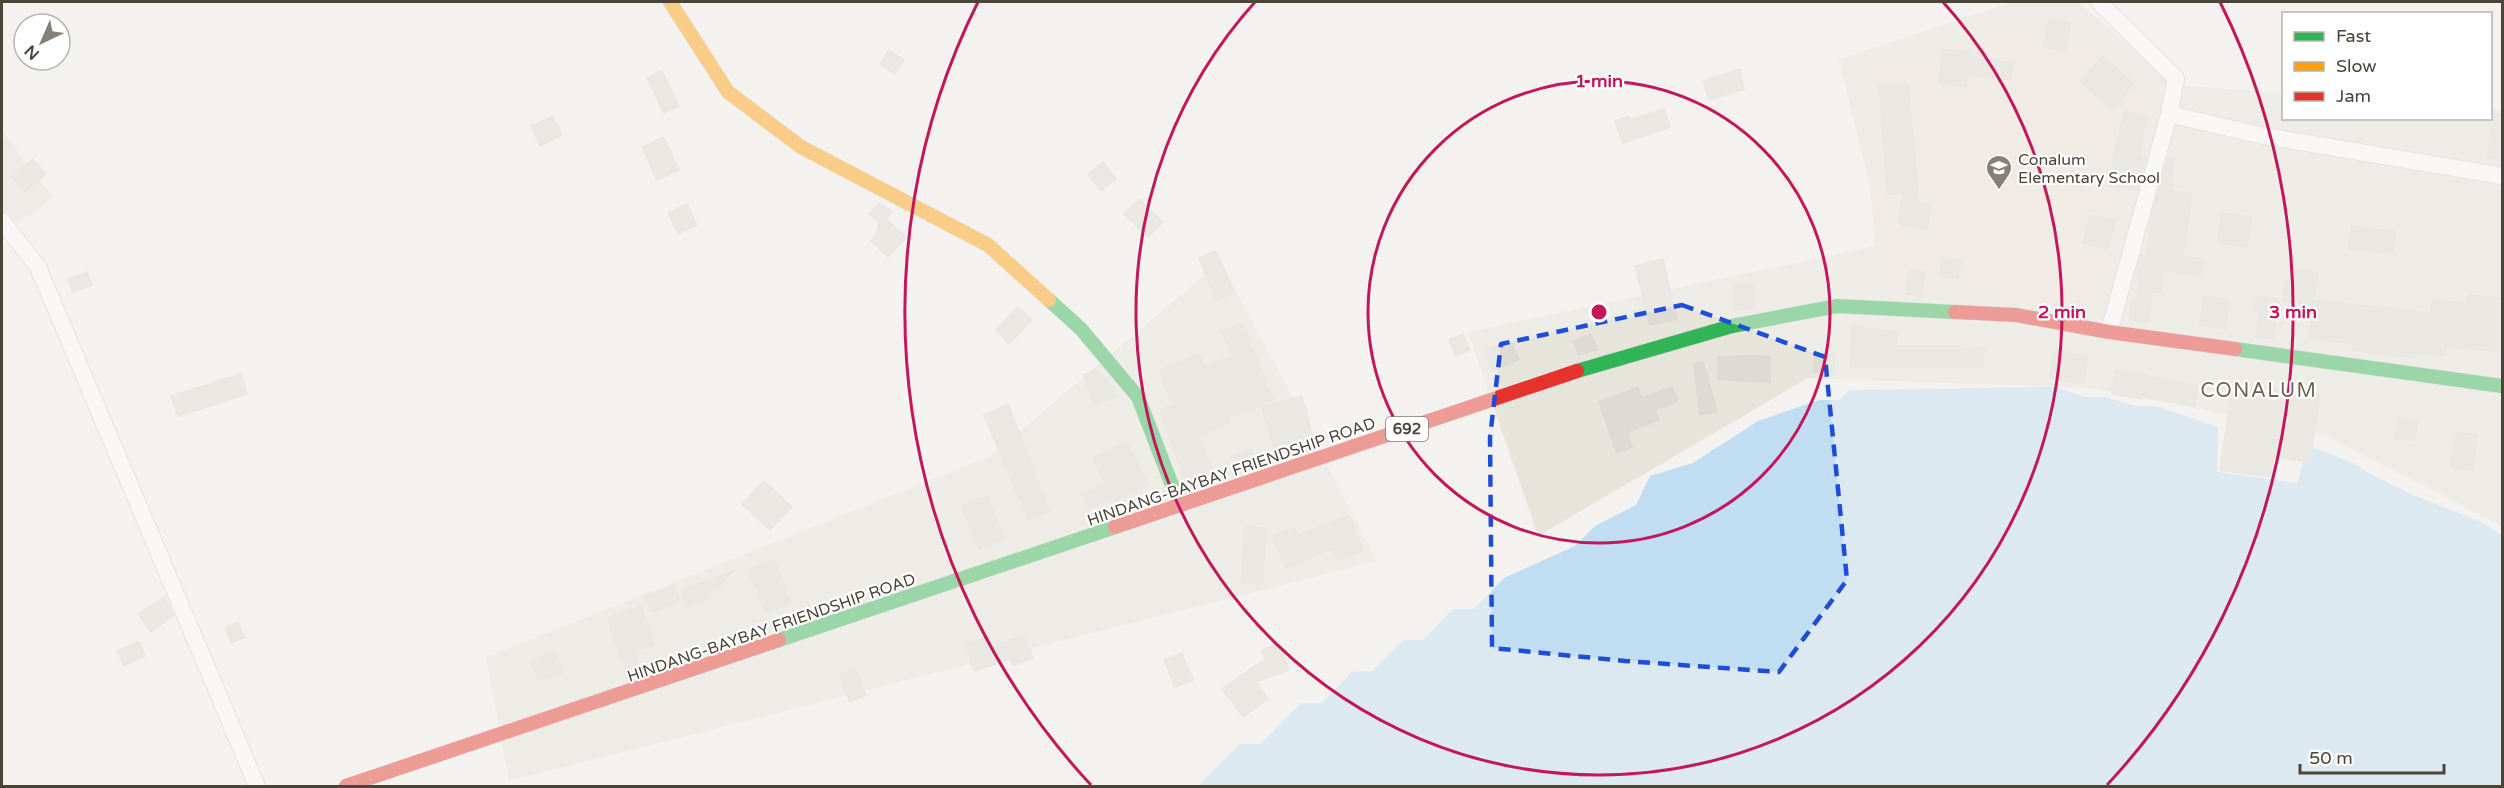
<svg xmlns="http://www.w3.org/2000/svg" width="2504" height="788" font-family="'Varela Round',sans-serif">
<rect width="100%" height="100%" fill="#f4f2ee"/>
<!-- residential -->
<path fill="#e7e4dc" d="M 2013,2 L 2079,2 L 2174,85 L 2283,93 L 2284,118 L 2490,118 L 2491,109 L 2502,110 L 2502,526 L 2318,432 L 2090,388 L 1808,378 L 1538,536 L 1468,332 L 1884,244 L 1839,59 Z
M 2,131 L 54,198 L 2,233 Z
M 1221,261 L 1377,561 L 509,781 L 486,657 L 991,456 Z"/>
<!-- education -->
<path fill="#eae5da" d="M 2061,14 L 2146,94 L 2102,315 L 1877,288 L 1864,70 Z"/>
<!-- water -->
<path fill="#c0ddf1" d="M 2054,387 L 2085,397 L 2105,397 L 2136,406 L 2156,406 L 2218,427 L 2217,472 L 2297,483 L 2308,445 L 2355,464 L 2372,475 L 2413,495 L 2479,521 L 2502,535 L 2502,786 L 1198,786 L 1240,744 L 1261,744 L 1301,703 L 1322,703 L 1352,672 L 1372,671 L 1403,640 L 1423,640 L 1453,609 L 1474,609 L 1504,578 L 1575,546 L 1595,526 L 1636,505 L 1650,476 L 1693,463 L 1758,421 L 1819,400 L 1839,400 L 1850,390 Z"/>
<!-- building -->
<path fill="#dedbd6" stroke="#dcd9d4" stroke-width="1.5" d="M 2049,19 L 2070,23 L 2065,51 L 2044,47 Z
M 1943,49 L 1971,53 L 1970,57 L 2013,63 L 2010,80 L 1968,74 L 1966,87 L 1939,83 Z
M 889,50 L 904,60 L 895,74 L 880,64 Z
M 2103,56 L 2134,84 L 2112,110 L 2080,81 Z
M 1740,69 L 1744,89 L 1709,100 L 1703,81 Z
M 662,71 L 679,106 L 664,113 L 647,78 Z
M 1879,85 L 1908,85 L 1919,204 L 1930,205 L 1927,229 L 1899,224 L 1903,193 L 1888,195 Z
M 1664,109 L 1670,127 L 1623,143 L 1615,121 L 1628,116 L 1630,120 Z
M 2125,111 L 2146,117 L 2139,157 L 2146,157 L 2137,190 L 2110,186 L 2115,151 Z
M 2495,114 L 2502,115 L 2502,160 L 2487,157 Z
M 553,116 L 562,135 L 540,146 L 531,126 Z
M 664,137 L 679,170 L 657,180 L 642,147 Z
M 33,159 L 46,174 L 25,192 L 12,177 Z
M 2168,159 L 2173,159 L 2171,191 L 2192,194 L 2183,256 L 2202,259 L 2200,276 L 2162,270 L 2161,293 L 2152,292 L 2148,322 L 2135,321 L 2136,318 L 2130,318 L 2132,299 L 2137,299 L 2139,263 L 2141,255 L 2147,256 L 2154,207 Z
M 1103,162 L 1116,179 L 1101,191 L 1088,174 Z
M 1139,199 L 1163,222 L 1148,237 L 1124,214 Z
M 879,203 L 892,212 L 886,219 L 906,237 L 888,257 L 871,241 L 877,234 L 879,222 L 869,214 Z
M 687,204 L 697,225 L 678,234 L 668,213 Z
M 2222,213 L 2251,217 L 2247,247 L 2218,243 Z
M 2090,215 L 2116,220 L 2107,249 L 2083,243 Z
M 2352,226 L 2395,232 L 2393,253 L 2349,248 Z
M 1216,251 L 1234,293 L 1216,300 L 1199,258 Z
M 1663,259 L 1677,319 L 1650,325 L 1635,266 Z
M 1943,259 L 1961,261 L 1958,279 L 1940,276 Z
M 2291,269 L 2318,273 L 2312,305 L 2283,301 L 2285,282 L 2289,282 Z
M 1909,270 L 1925,272 L 1921,295 L 1906,294 Z
M 87,272 L 92,285 L 73,292 L 68,279 Z
M 1735,284 L 1753,284 L 1753,307 L 1734,310 Z
M 2468,295 L 2502,298 L 2502,352 L 2446,346 L 2445,356 L 2416,352 L 2416,358 L 2352,350 L 2353,344 L 2309,338 L 2314,300 L 2431,313 L 2433,299 L 2467,304 Z
M 2204,296 L 2229,300 L 2225,329 L 2199,325 Z
M 2257,296 L 2278,299 L 2273,339 L 2256,337 L 2260,312 L 2254,311 Z
M 1018,307 L 1032,320 L 1009,344 L 996,330 Z
M 1242,323 L 1273,400 L 1228,418 L 1230,422 L 1198,435 L 1215,477 L 1187,487 L 1160,410 L 1173,405 L 1159,371 L 1199,355 L 1204,367 L 1232,356 L 1222,332 Z
M 1852,325 L 1897,333 L 1895,346 L 1960,346 L 1960,350 L 1985,348 L 1982,367 L 1851,367 Z
M 1463,334 L 1470,350 L 1455,356 L 1449,340 Z
M 1591,334 L 1597,349 L 1579,355 L 1574,341 Z
M 1510,339 L 1519,360 L 1493,370 L 1485,350 Z
M 2055,350 L 2088,356 L 2083,384 L 2049,378 Z
M 1814,353 L 1834,354 L 1834,372 L 1814,372 Z
M 1754,356 L 1770,357 L 1770,382 L 1718,379 L 1718,357 Z
M 1703,362 L 1717,411 L 1700,415 L 1694,364 Z
M 1098,370 L 1112,386 L 1116,397 L 1095,405 L 1083,375 Z
M 2116,370 L 2198,386 L 2195,406 L 2142,396 L 2142,399 L 2112,394 Z
M 241,374 L 247,394 L 178,416 L 171,396 Z
M 2233,382 L 2320,394 L 2310,462 L 2274,457 L 2271,477 L 2220,470 Z
M 1638,387 L 1642,398 L 1672,387 L 1678,401 L 1655,410 L 1659,420 L 1627,432 L 1632,447 L 1617,453 L 1599,402 Z
M 1302,396 L 1315,444 L 1298,449 L 1296,441 L 1274,448 L 1262,407 Z
M 1008,404 L 1049,511 L 1028,519 L 984,415 Z
M 2399,418 L 2417,422 L 2414,441 L 2395,438 Z
M 2457,432 L 2477,435 L 2472,470 L 2450,466 Z
M 1127,442 L 1148,485 L 1115,501 L 1113,499 L 1088,509 L 1082,494 L 1106,484 L 1093,458 Z
M 1251,449 L 1256,463 L 1240,469 L 1234,456 Z
M 764,481 L 792,507 L 770,530 L 742,504 Z
M 987,496 L 1004,539 L 979,549 L 962,506 Z
M 1349,516 L 1363,550 L 1338,560 L 1333,548 L 1286,568 L 1273,536 L 1295,528 L 1298,536 Z
M 1245,527 L 1265,528 L 1263,584 L 1242,583 Z
M 774,560 L 791,603 L 766,613 L 751,576 L 751,569 Z
M 732,572 L 709,598 L 687,606 L 681,590 Z
M 674,586 L 680,602 L 651,612 L 646,596 Z
M 164,597 L 174,615 L 151,632 L 138,614 Z
M 641,606 L 655,644 L 635,651 L 641,671 L 628,675 L 607,618 Z
M 238,622 L 245,637 L 231,643 L 225,628 Z
M 1024,635 L 1033,658 L 1013,666 L 1010,659 L 974,671 L 966,644 L 990,637 L 993,647 Z
M 139,642 L 145,656 L 124,666 L 117,651 Z
M 1280,643 L 1289,670 L 1256,682 L 1268,699 L 1243,717 L 1222,689 L 1265,659 L 1262,650 Z
M 555,652 L 563,673 L 539,681 L 531,661 Z
M 1182,653 L 1193,680 L 1175,687 L 1164,660 Z
M 855,669 L 866,695 L 850,702 L 839,675 Z"/>
<g fill="none" stroke-linecap="round" stroke-linejoin="round">
<defs>
<path id="street" d="M 2099,2 L 2176,78 L 2169,114 L 2109,332
M 2169,114 L 2259,135 L 2502,176
M 2,221 L 38,267 L 257,786"/>
<path id="fast" d="M 1049,300 L 1081,329 L 1138,397 L 1180,506
M 2235,349 L 2502,386
M 1577,371 L 1732,326 L 1837,306 L 1955,312
M 779,640 L 1115,527"/>
<path id="slow" d="M 670,2 L 728,92 L 801,147 L 988,245 L 1049,300"/>
<path id="jam" d="M 1955,312 L 2016,315 L 2109,332 L 2235,349
M 1115,527 L 1577,371
M 346,786 L 779,640"/>
</defs>
<!-- street casing -->
<use href="#street" stroke="#d2d0cb" stroke-width="18"/>
<!-- fast casing -->
<use href="#fast" stroke="#d3cfc5" stroke-width="15"/>
<!-- slow casing -->
<use href="#slow" stroke="#d3cfc5" stroke-width="15"/>
<!-- jam casing -->
<use href="#jam" stroke="#d3cfc5" stroke-width="15"/>
<!-- street -->
<use href="#street" stroke="#fdfdfc" stroke-width="16"/>
<!-- fast -->
<use href="#fast" stroke="#30b455" stroke-width="14"/>
<!-- slow -->
<use href="#slow" stroke="#ff9f0a" stroke-width="14"/>
<!-- jam -->
<use href="#jam" stroke="#e5322d" stroke-width="14"/>
</g>
<!-- marked area -->
<path d="M0 0H2504V788H0ZM 1682,305 L 1825,357 L 1847,580 L 1779,672 L 1625,661 L 1492,648 L 1490,437 L 1501,344 Z" fill="#f4f2ee" fill-opacity=".55" fill-rule="evenodd"/>
<path fill="none" stroke="#1d4ed8" stroke-width="4.5" stroke-dasharray="12 8" stroke-linejoin="round" d="M 1682,305 L 1825,357 L 1847,580 L 1779,672 L 1625,661 L 1492,648 L 1490,437 L 1501,344 Z"/>
<!-- distance rings -->
<g fill="none" stroke="#c2185b" stroke-width="3">
<circle cx="1599" cy="312" r="231"/>
<path d="M1943 2A463 463 0 1 1 1255 2"/>
<path d="M1091 785A694 694 0 0 1 978 2M2220 2A694 694 0 0 1 2107 785"/>
</g>
<!-- icons -->
<defs>
<symbol id="school-pin" viewBox="-11 -11 22 30"><path d="M0 17L-7.5 6A9.5 9.5 0 1 1 7.5 6Z" fill="#868178" stroke="#fff"/><path d="M0-5L7-2L0 1L-7-2ZM-4 1L0 2.5L4 1V4Q0 6-4 4Z" fill="#fff"/></symbol>
</defs>
<g fill-rule="evenodd">
<use href="#school-pin" x="1984" y="153" width="30" height="40"/>
</g>
<g text-anchor="middle" stroke-width="4.5" stroke-linejoin="round" paint-order="stroke">
<!-- shield labels -->
<rect fill="#fff" stroke="#817c74" stroke-width="1.5" x="1386" y="417" width="42" height="24" rx="4.5"/>
<g font-size="15" font-weight="bold" fill="#4b4439">
<text x="1407" y="434">692</text>
</g>
<!-- poi labels -->
<g font-size="16" fill="#4b4439" stroke="#fff" text-anchor="start">
<text x="2018" y="165">Conalum<tspan x="2018" dy="18">Elementary School</tspan></text>
</g>
<!-- street labels -->
<g font-size="16" fill="#4b4439" stroke="#fff">
<text transform="translate(1231 471) rotate(-19)" y="6">HINDANG-BAYBAY FRIENDSHIP ROAD</text>
<text transform="translate(771 627) rotate(-19)" y="6">HINDANG-BAYBAY FRIENDSHIP ROAD</text>
</g>
<!-- quarter labels -->
<g font-size="20" letter-spacing="1.5" fill="#6e6250" stroke="#fff">
<text x="2259" y="397">CONALUM</text>
</g>
</g>
<circle cx="1599" cy="312" r="9" fill="#c2185b" stroke="#fff" stroke-width="3"/>
<g font-size="18" text-anchor="middle" font-weight="bold" fill="#c2185b" stroke="#fff" stroke-width="4.5" stroke-linejoin="round" paint-order="stroke">
<text x="1599" y="87">1 min</text>
<text x="2062" y="318">2 min</text>
<text x="2293" y="318">3 min</text>
</g>
<!-- border -->
<rect width="2504" height="788" fill="none" stroke="#4b4439" stroke-width="6"/>
<!-- legend -->
<rect x="2282" y="12" width="210" height="108" fill="#ffffff" stroke="#b7b4b0" stroke-width="1.5"/>
<rect x="2294" y="32" width="30" height="9" fill="#30b455" stroke="#b7b4b0" stroke-width="1.5"/>
<text x="2336" y="42" font-size="18" fill="#4b4439">Fast</text>
<rect x="2294" y="62" width="30" height="9" fill="#ff9f0a" stroke="#b7b4b0" stroke-width="1.5"/>
<text x="2336" y="72" font-size="18" fill="#4b4439">Slow</text>
<rect x="2294" y="92" width="30" height="9" fill="#e5322d" stroke="#b7b4b0" stroke-width="1.5"/>
<text x="2336" y="102" font-size="18" fill="#4b4439">Jam</text>
<!-- north arrow -->
<g transform="translate(42 42) rotate(224)"><circle r="28" fill="#ffffff" stroke="#b7b4b0" stroke-width="1.5"/>
<path d="M0-4.5L10 22L0 15L-10 22Z" fill="#868178"/>
<text y="-9" font-size="16" font-weight="bold" text-anchor="middle" fill="#4b4439">N</text>
</g>
<!-- scale -->
<path d="M2300 764v9h144v-9" fill="none" stroke="#4b4439" stroke-width="3"/>
<text x="2309" y="764" font-size="18" fill="#4b4439" stroke="#ffffff" stroke-width="4.5" paint-order="stroke">50 m</text>
</svg>
